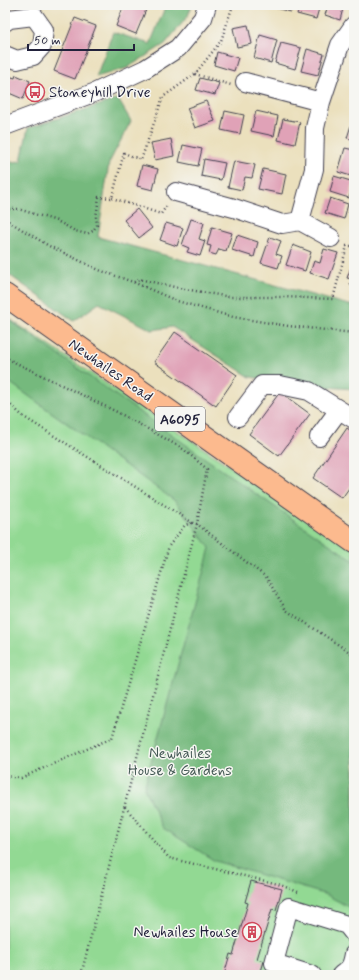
<svg xmlns="http://www.w3.org/2000/svg" width="359" height="980" font-family="Mynerve,sans-serif">
<rect width="100%" height="100%" fill="#f6f6f2"/>
<filter id="ink" filterUnits="userSpaceOnUse"><feTurbulence type="fractalNoise" baseFrequency=".025" numOctaves="2"/><feDisplacementMap in="SourceGraphic" scale="8" xChannelSelector="R" yChannelSelector="G"/><feConvolveMatrix kernelMatrix="1 2 1 2 8 2 1 2 1" color-interpolation-filters="sRGB"/></filter>
<filter id="wash" filterUnits="userSpaceOnUse"><feTurbulence type="fractalNoise" baseFrequency=".012" numOctaves="4" result="noise"/><feDisplacementMap in="SourceGraphic" scale="16" xChannelSelector="R" yChannelSelector="G"/><feGaussianBlur stdDeviation="0.9" result="paint"/><feColorMatrix in="noise" values="0 0 0 0 0 0 0 0 0 0 0 0 0 0 0 0 0 1.4 0 .05"/><feComposite in="paint" operator="in"/></filter>
<g filter="url(#wash)">
<rect width="100%" height="100%" fill="#ebe0bd"/>
<!-- green -->
<path fill="#92d993" stroke="#5a7e67" d="M 5,316 L 354,549 L 354,975 L 5,975 Z"/>
<!-- forest -->
<path fill="#75b97d" stroke="#4c6e5c" d="M 166,5 L 192,5 L 188,16 L 165,44 L 127,68 L 96,77 L 113,32 L 150,44 Z
M 118,99 L 131,121 L 109,163 L 98,237 L 349,305 L 354,305 L 354,389 L 313,386 L 250,377 L 172,327 L 152,330 L 99,303 L 74,321 L 5,272 L 5,163 L 21,161 L 28,128 Z
M 5,317 L 246,487 L 354,561 L 354,910 L 327,895 L 215,861 L 163,828 L 144,788 L 210,548 L 175,501 L 5,379 Z"/>
<g id="blocks">
<!-- building -->
<path fill="#e0a2b7" d="M 124,5 L 148,5 L 136,34 L 116,26 Z
M 276,5 L 293,5 L 291,12 L 275,8 Z
M 300,5 L 320,5 L 316,19 L 297,14 Z
M 328,5 L 344,5 L 340,20 L 325,15 Z
M 75,18 L 96,26 L 75,79 L 54,71 Z
M 248,25 L 252,44 L 237,47 L 233,28 Z
M 260,35 L 277,40 L 271,63 L 254,58 Z
M 281,43 L 301,48 L 295,69 L 275,63 Z
M 307,49 L 324,54 L 318,75 L 301,71 Z
M 217,52 L 238,58 L 234,71 L 214,65 Z
M 5,75 L 15,78 L 16,75 L 30,81 L 23,99 L 9,93 L 8,97 L 5,96 Z
M 200,78 L 219,83 L 215,95 L 196,90 Z
M 206,101 L 215,121 L 195,128 L 187,108 Z
M 225,111 L 244,115 L 240,134 L 221,130 Z
M 256,111 L 278,116 L 274,136 L 251,131 Z
M 283,119 L 300,122 L 295,144 L 278,140 Z
M 353,119 L 354,119 L 354,140 L 347,138 Z
M 171,139 L 174,156 L 155,160 L 151,143 Z
M 183,145 L 202,149 L 198,166 L 179,162 Z
M 345,148 L 354,150 L 354,177 L 338,172 Z
M 204,159 L 225,163 L 221,180 L 201,176 Z
M 234,161 L 255,165 L 252,178 L 245,177 L 242,190 L 228,187 Z
M 142,165 L 158,169 L 153,190 L 137,186 Z
M 263,169 L 286,174 L 282,194 L 258,189 Z
M 334,176 L 354,182 L 349,198 L 330,192 Z
M 330,198 L 348,204 L 344,219 L 325,213 Z
M 137,209 L 152,228 L 139,238 L 124,220 Z
M 191,219 L 204,223 L 199,239 L 205,241 L 200,256 L 187,252 L 189,248 L 182,245 Z
M 166,223 L 183,228 L 177,246 L 160,240 Z
M 212,227 L 232,233 L 226,251 L 219,249 L 216,255 L 209,253 L 211,246 L 207,245 Z
M 237,235 L 258,242 L 254,257 L 232,250 Z
M 270,237 L 281,241 L 276,254 L 282,256 L 278,268 L 261,263 Z
M 293,245 L 311,252 L 305,271 L 286,265 Z
M 324,249 L 338,253 L 329,279 L 310,273 L 314,261 L 320,263 Z
M 354,259 L 354,286 L 350,284 L 352,279 L 347,278 Z
M 175,332 L 237,375 L 216,406 L 154,362 Z
M 280,392 L 310,414 L 279,456 L 249,434 Z
M 347,428 L 354,433 L 354,481 L 342,498 L 313,478 Z
M 251,881 L 282,889 L 276,910 L 272,909 L 257,959 L 264,961 L 260,975 L 224,975 L 230,954 L 233,955 L 248,903 L 245,902 Z"/>
</g>
</g>
<g filter="url(#ink)">
<use href="#blocks" fill-opacity="0" stroke="#403e4e" stroke-width="1"/>
<g fill="none" stroke-linecap="round" stroke-linejoin="round">
<defs>
<path id="minor" d="M 5,22 L 9,19 L 34,16
M 5,55 L 17,60 L 33,56 L 42,46 L 44,30 L 34,16
M 245,82 L 321,102
M 5,126 L 96,92 L 145,69 L 178,48 L 203,18 L 207,5
M 176,192 L 234,208 L 282,224 L 300,221 L 314,169 L 315,128 L 321,102 L 340,45 L 354,25
M 300,221 L 331,238
M 238,417 L 262,385 L 280,385 L 309,391 L 354,419
M 319,437 L 339,410
M 312,975 L 274,963 L 289,907 L 347,925 L 354,934
M 341,975 C 351,968 352,965 354,954"/>
<path id="major" d="M 5,295 L 354,542"/>
</defs>
<!-- minor casing -->
<use href="#minor" stroke="#403e4e" stroke-width="20"/>
<!-- major casing -->
<use href="#major" stroke="#403e4e" stroke-width="24"/>
<!-- path -->
<path stroke="#403e4e" stroke-width="2.5" stroke-dasharray="1 3" stroke-linecap="butt" d="M 195,74 L 231,85
M 112,198 L 161,214 L 168,204
M 5,209 L 18,209 L 57,221 L 75,231 L 87,234 L 93,231 L 97,225 L 96,217 L 99,197 L 112,198 L 124,153 L 141,160 L 163,97 L 195,74 L 221,41 L 233,5
M 5,219 L 49,246 L 66,254 L 99,270 L 133,282 L 177,301 L 233,317 L 288,326 L 354,333
M 346,246 L 354,246
M 134,282 L 139,279 L 179,288 L 230,297 L 283,297 L 333,299 L 347,246
M 5,356 L 10,360 L 117,412 L 166,439 L 183,449 L 207,469 L 197,524 L 81,975
M 5,400 L 24,417 L 193,523 L 197,524 L 266,577 L 286,610 L 354,655
M 5,776 L 21,778 L 112,738 L 169,546 L 185,525 L 192,523
M 125,807 L 169,858 L 278,884 L 298,892"/>
<!-- minor -->
<use href="#minor" stroke="#fff" stroke-width="18"/>
<!-- major -->
<use href="#major" stroke="#fcba8e" stroke-width="22"/>
</g>
</g>
<!-- icons -->
<defs>
<symbol id="bus-ring" viewBox="-11 -11 22 22"><circle r="9.5" fill="#f6f6f2" stroke="#d1495b" stroke-width="1.5"/><path d="M-5-6H5V4H4V6H2V4H-2V6H-4V4H-5ZM-3.5-4V0h7V-4ZM-3.5 1.2v1.5H-2V1.2ZM2 1.2v1.5H3.5V1.2Z" fill="#d1495b"/></symbol>
<symbol id="building-ring" viewBox="-11 -11 22 22"><circle r="9.5" fill="#f6f6f2" stroke="#d1495b" stroke-width="1.5"/><path d="M-4-6H4V6H1V3H-1V6H-4ZM-2.5-4.3h1.7v1.8h-1.7ZM.8-4.3h1.7v1.8H.8ZM-2.5-1h1.7V.8h-1.7ZM.8-1h1.7V.8H.8Z" fill="#d1495b"/></symbol>
</defs>
<g fill-rule="evenodd">
<use href="#bus-ring" x="24" y="81" width="22" height="22"/>
<use href="#building-ring" x="241" y="921" width="22" height="22"/>
</g>
<g text-anchor="middle" stroke-width="3" stroke-linejoin="round" paint-order="stroke">
<!-- shield labels -->
<rect fill="#f6f6f2" stroke="#626272" stroke-width="1" x="155" y="407" width="50" height="24" rx="3"/>
<g font-size="14" font-weight="bold" fill="#22223b">
<text x="180" y="424">A6095</text>
</g>
<!-- poi labels -->
<g font-size="15" fill="#22223b" stroke="#f6f6f2" text-anchor="start">
<text x="49" y="97">Stoneyhill Drive</text>
<text x="238" y="937" text-anchor="end">Newhailes House</text>
</g>
<!-- street labels -->
<g font-size="15" fill="#22223b" stroke="#f6f6f2">
<text transform="translate(111 370) rotate(35)" y="5">Newhailes Road</text>
</g>
<!-- park labels -->
<g font-size="15" fill="#445955" stroke="#f6f6f2">
<text x="180" y="758">Newhailes<tspan x="180" dy="17">House &amp; Gardens</tspan></text>
</g>
</g>
<!-- margin -->
<rect width="359" height="980" fill="none" stroke="#f6f6f2" stroke-width="20"/>
<!-- scale -->
<path d="M28 44v6h106v-6" fill="none" stroke="#22223b" stroke-width="2"/>
<text x="34" y="44" font-size="12" fill="#22223b" stroke="#f6f6f2" stroke-width="3" paint-order="stroke">50 m</text>
</svg>
